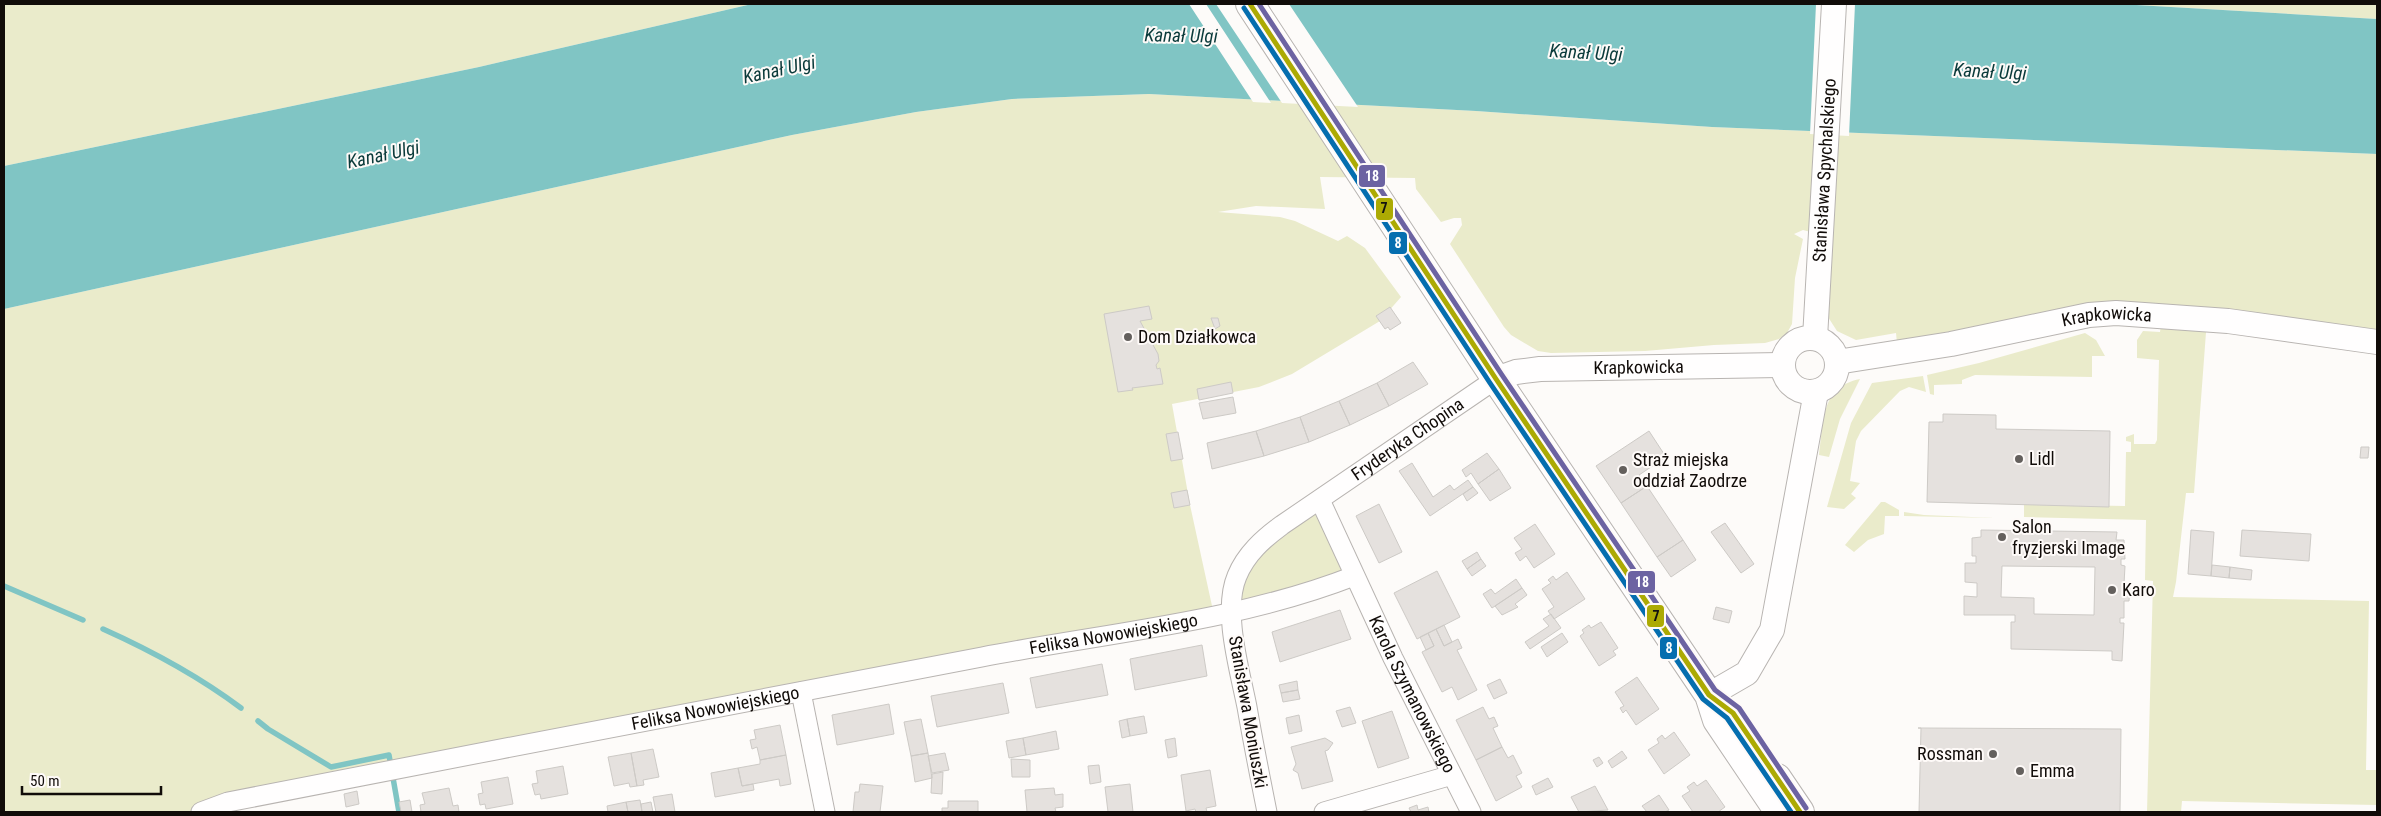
<svg xmlns="http://www.w3.org/2000/svg" width="2381" height="816" font-family="'Roboto Condensed',sans-serif">
<rect width="100%" height="100%" fill="#fdfbf9"/>
<!-- green -->
<path fill="#eaebcb" d="M 4,4 L 752,4 L 479,67 L 4,166 Z
M 2119,4 L 2377,4 L 2377,19 Z
M 1149,94 L 1476,111 L 1712,127 L 2377,154 L 2377,342 L 2207,319 L 2194,493 L 2186,493 L 2176,582 L 2173,597 L 2369,601 L 2366,770 L 2377,770 L 2377,805 L 2182,801 L 2181,812 L 2147,812 L 2153,581 L 2145,580 L 2146,520 L 2024,517 L 2024,504 L 2125,506 L 2126,452 L 2131,452 L 2131,442 L 2126,441 L 2126,437 L 2134,434 L 2134,444 L 2155,444 L 2157,440 L 2159,360 L 2137,358 L 2137,340 L 2143,331 L 2160,332 L 2162,316 L 1898,353 L 1896,333 L 1856,340 L 1837,331 L 1828,317 L 1832,242 L 1822,235 L 1803,230 L 1794,234 L 1803,239 L 1795,278 L 1792,324 L 1787,333 L 1779,339 L 1765,343 L 1714,345 L 1645,351 L 1551,353 L 1538,351 L 1511,335 L 1504,327 L 1450,244 L 1462,225 L 1461,218 L 1454,218 L 1441,222 L 1416,189 L 1415,178 L 1320,177 L 1325,209 L 1256,206 L 1218,212 L 1280,217 L 1295,221 L 1338,241 L 1347,236 L 1365,248 L 1401,297 L 1380,321 L 1292,374 L 1259,387 L 1172,404 L 1190,505 L 1214,615 L 201,812 L 4,812 L 4,309 L 792,135 L 916,112 L 1012,99 Z
M 2085,333 L 2096,340 L 2105,356 L 2092,356 L 2092,377 L 1975,375 L 1962,380 L 1962,384 L 1934,385 L 1934,395 L 1930,394 L 1927,375 L 1979,363 Z
M 1923,376 L 1926,392 L 1909,387 L 1900,391 L 1861,431 L 1856,441 L 1850,481 L 1860,483 L 1851,494 L 1856,498 L 1844,509 L 1827,507 L 1851,423 L 1872,383 Z
M 1860,379 L 1840,419 L 1829,457 L 1819,455 C 1824,422 1820,387 1860,379 Z
M 1320,500 L 1354,576 L 1232,612 L 1237,576 Z
M 1881,502 L 1885,502 L 1899,510 L 1899,516 L 1885,516 L 1884,534 L 1868,540 L 1854,552 L 1845,545 Z
M 1904,512 L 1924,515 L 1995,518 L 1904,516 Z"/>
<!-- water -->
<path fill="#80c5c4" d="M 752,4 L 2119,4 L 2377,19 L 2377,154 L 1712,127 L 1476,111 L 1149,94 L 1012,99 L 916,112 L 792,135 L 4,309 L 4,166 L 479,67 Z"/>
<!-- pier -->
<path fill="#fdfbf9" d="M 1189,4 L 1206,4 L 1271,103 L 1253,102 Z
M 1216,4 L 1289,4 L 1358,107 L 1282,103 Z
M 1816,4 L 1855,4 L 1849,136 L 1810,134 Z"/>
<g fill="none" stroke-linecap="round" stroke-linejoin="round">
<!-- stream -->
<path stroke="#80c5c4" stroke-width="5.5" d="M 4,586 L 83,620
M 103,629 C 152,651 197,675 241,708
M 258,721 L 268,729 L 331,767 L 389,755 L 399,812"/>
</g>
<!-- building -->
<path fill="#e5e1de" stroke="#cdcac6" fill-rule="evenodd" d="M 1149,306 L 1152,319 L 1140,321 L 1158,354 L 1159,361 L 1156,365 L 1157,369 L 1160,368 L 1163,384 L 1132,388 L 1133,390 L 1118,392 L 1104,314 Z
M 1390,307 L 1401,323 L 1390,330 L 1388,327 L 1385,329 L 1376,316 Z
M 1211,318 L 1218,318 L 1220,326 L 1215,329 Z
M 1413,362 L 1428,384 L 1389,406 L 1377,383 Z
M 1231,382 L 1233,393 L 1199,400 L 1197,389 Z
M 1377,383 L 1389,406 L 1350,425 L 1339,401 Z
M 1233,397 L 1236,413 L 1203,419 L 1199,403 Z
M 1339,401 L 1350,425 L 1309,442 L 1300,417 Z
M 1943,414 L 1996,415 L 1996,429 L 2110,431 L 2109,507 L 1927,502 L 1929,422 L 1943,422 Z
M 1300,417 L 1309,442 L 1264,456 L 1256,431 Z
M 1256,431 L 1264,456 L 1212,469 L 1207,443 Z
M 1649,431 L 1666,457 L 1639,475 L 1647,486 L 1621,503 L 1596,466 Z
M 1178,432 L 1183,459 L 1171,461 L 1166,434 Z
M 2361,447 L 2369,447 L 2368,458 L 2360,458 Z
M 1487,453 L 1499,469 L 1478,484 L 1471,473 L 1466,477 L 1462,470 Z
M 1412,463 L 1433,497 L 1450,485 L 1454,490 L 1468,480 L 1473,487 L 1430,516 L 1399,471 Z
M 1499,469 L 1511,488 L 1490,501 L 1478,484 Z
M 1647,486 L 1683,540 L 1657,557 L 1621,503 Z
M 1473,487 L 1478,493 L 1467,501 L 1463,494 Z
M 1187,490 L 1190,505 L 1174,508 L 1171,493 Z
M 1379,504 L 1402,552 L 1379,563 L 1356,516 Z
M 1725,523 L 1754,564 L 1741,573 L 1711,532 Z
M 1535,524 L 1555,554 L 1534,568 L 1526,556 L 1520,561 L 1515,553 L 1522,549 L 1514,538 Z
M 1981,530 L 2117,532 L 2116,540 L 2124,540 L 2125,559 L 2121,559 L 2121,565 L 2125,566 L 2124,584 L 2130,584 L 2129,601 L 2124,601 L 2124,618 L 2120,618 L 2120,623 L 2124,623 L 2122,661 L 2112,660 L 2112,651 L 2011,649 L 2011,622 L 2015,622 L 2015,615 L 1964,615 L 1964,596 L 1977,597 L 1977,583 L 1965,582 L 1965,563 L 1976,563 L 1976,556 L 1972,556 L 1972,538 L 1981,537 ZM 2002,566 L 2095,567 L 2094,615 L 2034,614 L 2034,598 L 2001,597 Z
M 2191,530 L 2214,532 L 2211,576 L 2188,574 Z
M 2242,530 L 2311,534 L 2309,561 L 2240,556 Z
M 1683,540 L 1696,560 L 1671,577 L 1657,557 Z
M 1477,552 L 1481,559 L 1467,569 L 1462,561 Z
M 1481,559 L 1486,566 L 1472,576 L 1467,569 Z
M 2212,565 L 2230,567 L 2229,578 L 2211,576 Z
M 2230,567 L 2252,570 L 2251,580 L 2229,578 Z
M 1437,571 L 1460,617 L 1417,639 L 1394,593 Z
M 1567,572 L 1585,599 L 1554,619 L 1548,611 L 1554,607 L 1542,589 L 1551,583 L 1548,580 L 1553,576 L 1556,580 Z
M 1516,579 L 1522,588 L 1492,608 L 1483,594 L 1491,589 L 1495,594 Z
M 1522,588 L 1527,595 L 1515,604 L 1518,607 L 1502,615 L 1495,606 Z
M 1716,607 L 1732,611 L 1729,623 L 1713,619 Z
M 1340,610 L 1351,639 L 1280,662 L 1272,632 Z
M 1551,614 L 1561,628 L 1530,649 L 1525,642 L 1549,626 L 1543,619 Z
M 1601,622 L 1618,648 L 1613,651 L 1616,655 L 1599,666 L 1580,636 L 1584,633 L 1582,630 L 1589,625 L 1591,628 Z
M 1444,625 L 1452,642 L 1444,646 L 1436,629 Z
M 1436,629 L 1444,646 L 1458,639 L 1462,648 L 1457,650 L 1477,690 L 1458,700 L 1452,687 L 1442,692 L 1422,652 L 1434,646 L 1428,633 Z
M 1428,633 L 1434,646 L 1426,650 L 1420,637 Z
M 1562,633 L 1568,642 L 1547,657 L 1541,647 Z
M 1202,645 L 1207,676 L 1135,690 L 1130,659 Z
M 1102,664 L 1108,695 L 1036,708 L 1030,678 Z
M 1637,677 L 1659,709 L 1636,725 L 1626,710 L 1623,713 L 1620,708 L 1624,706 L 1615,692 Z
M 1500,679 L 1507,693 L 1494,699 L 1487,685 Z
M 1297,681 L 1298,690 L 1281,693 L 1279,685 Z
M 1003,683 L 1009,713 L 937,727 L 931,696 Z
M 1298,690 L 1300,699 L 1283,702 L 1281,693 Z
M 889,704 L 894,734 L 837,745 L 832,715 Z
M 1350,707 L 1356,723 L 1342,727 L 1336,711 Z
M 1483,707 L 1489,719 L 1494,717 L 1498,726 L 1493,728 L 1502,747 L 1476,760 L 1456,720 Z
M 1392,711 L 1409,758 L 1378,768 L 1362,721 Z
M 1299,715 L 1302,731 L 1289,734 L 1286,718 Z
M 1144,716 L 1147,733 L 1130,736 L 1127,719 Z
M 921,719 L 928,753 L 911,756 L 904,722 Z
M 1127,719 L 1130,736 L 1122,738 L 1119,721 Z
M 780,725 L 786,755 L 760,760 L 757,747 L 752,749 L 750,740 L 756,739 L 754,730 Z
M 1918,728 L 2121,729 L 2120,812 L 1919,812 L 1921,728 Z
M 1056,731 L 1059,749 L 1026,755 L 1023,738 Z
M 1674,732 L 1690,755 L 1664,774 L 1648,750 L 1659,743 L 1657,739 L 1662,735 L 1665,739 Z
M 1023,738 L 1026,755 L 1009,758 L 1006,741 Z
M 1175,738 L 1177,756 L 1168,758 L 1165,740 Z
M 1325,738 L 1333,743 L 1328,750 L 1325,751 L 1333,781 L 1302,789 L 1298,773 L 1293,770 L 1296,764 L 1291,747 Z
M 1502,747 L 1508,758 L 1513,755 L 1522,773 L 1516,776 L 1522,787 L 1496,801 L 1476,760 Z
M 653,749 L 659,777 L 643,780 L 644,785 L 637,786 L 631,753 Z
M 1622,751 L 1627,758 L 1612,768 L 1608,761 Z
M 631,753 L 637,786 L 630,787 L 629,783 L 614,786 L 608,757 Z
M 928,753 L 932,778 L 915,782 L 911,756 Z
M 945,753 L 949,770 L 932,773 L 928,756 Z
M 786,755 L 791,784 L 780,786 L 779,779 L 742,786 L 738,768 L 760,764 L 760,760 Z
M 1599,757 L 1603,763 L 1597,767 L 1593,760 Z
M 1011,759 L 1030,760 L 1030,777 L 1012,777 Z
M 1099,765 L 1101,782 L 1090,784 L 1088,766 Z
M 563,766 L 568,794 L 541,799 L 540,794 L 535,795 L 532,784 L 538,783 L 536,771 Z
M 738,768 L 742,786 L 753,784 L 754,790 L 715,797 L 711,773 Z
M 1210,770 L 1216,806 L 1206,808 L 1207,812 L 1196,812 L 1195,809 L 1186,811 L 1181,775 Z
M 943,772 L 942,794 L 931,793 L 932,774 Z
M 508,777 L 513,804 L 486,809 L 485,804 L 480,805 L 478,794 L 483,793 L 481,782 Z
M 1548,778 L 1553,787 L 1536,795 L 1532,786 Z
M 1706,780 L 1725,807 L 1718,812 L 1693,812 L 1682,796 L 1690,791 L 1687,787 L 1694,782 L 1697,786 Z
M 860,784 L 883,786 L 880,812 L 853,812 L 855,792 L 859,792 Z
M 1130,784 L 1133,812 L 1108,812 L 1105,787 Z
M 1595,786 L 1608,810 L 1579,812 L 1571,797 Z
M 449,788 L 453,806 L 458,805 L 459,812 L 421,812 L 420,805 L 425,804 L 422,793 Z
M 1054,788 L 1055,795 L 1063,794 L 1063,807 L 1055,808 L 1056,812 L 1027,812 L 1025,790 Z
M 357,791 L 359,804 L 346,807 L 344,794 Z
M 672,794 L 675,812 L 656,812 L 653,797 Z
M 1659,795 L 1669,810 L 1665,812 L 1647,812 L 1642,806 Z
M 410,800 L 412,812 L 401,812 L 399,802 Z
M 640,800 L 642,812 L 628,812 L 626,802 Z
M 948,801 L 978,801 L 978,812 L 942,812 L 942,808 L 948,808 Z
M 626,802 L 628,812 L 608,812 L 607,806 Z
M 651,802 L 653,812 L 642,812 L 641,804 Z
M 1417,805 L 1418,810 L 1428,807 L 1429,812 L 1411,812 L 1409,808 Z"/>
<g fill="none" stroke-linecap="round" stroke-linejoin="round">
<defs>
<g id="minor">
<path id="s1" d="M 1320,500 L 1393,658 L 1471,812"/>
<path d="M 801,692 L 825,812"/>
<path id="s2" d="M 201,812 L 228,802 C 479,752 731,706 982,657 C 1106,633 1236,622 1354,576"/>
<path id="s3" d="M 1267,812 C 1260,777 1253,742 1247,707 C 1240,671 1222,611 1237,576 C 1246,554 1263,539 1282,525 L 1496,379"/>
<path d="M 1324,812 L 1452,775"/>
</g>
<g id="tertiary">
<circle cx="1810" cy="365" r="27"/>
<path id="s4" d="M 1815,338 L 1834,4"/>
<path id="s5" d="M 1837,362 L 1951,344 L 2089,315 L 2116,313 L 2228,321 L 2377,342"/>
<path id="s6" d="M 1496,379 L 1516,372 L 1540,369 L 1783,365"/>
<path d="M 1709,695 L 1747,673 L 1772,630 L 1816,392"/>
</g>
<path id="secondary" d="M 1250,4 L 1496,379 L 1709,695 L 1717,720 L 1779,812
M 1777,778 L 1800,812"/>
</defs>
<!-- minor casing -->
<use href="#minor" stroke="#b8b4b1" stroke-width="21"/>
<!-- tertiary casing -->
<use href="#tertiary" stroke="#b8b4b1" stroke-width="26"/>
<!-- secondary casing -->
<use href="#secondary" stroke="#b8b4b1" stroke-width="30"/>
<!-- minor -->
<use href="#minor" stroke="#fffefe" stroke-width="19"/>
<!-- tertiary -->
<use href="#tertiary" stroke="#fffefe" stroke-width="24"/>
<!-- secondary -->
<use href="#secondary" stroke="#fffefe" stroke-width="28"/>
<defs>
<path id="bus-1" d="M 1250,4 L 1496,379 L 1709,695 L 1733,713 L 1800,812"/>
<path id="bus-2" d="M 1244,8 L 1490,383 L 1703,699 L 1727,718 L 1791,812"/>
<path id="bus-3" d="M 1259,4 L 1502,375 L 1715,690 L 1739,708 L 1806,808"/>
</defs>
<!-- bus-1 casing -->
<use href="#bus-1" stroke="#fefaf8" stroke-width="9"/>
<!-- bus-2 casing -->
<use href="#bus-2" stroke="#fefaf8" stroke-width="9"/>
<!-- bus-3 casing -->
<use href="#bus-3" stroke="#fefaf8" stroke-width="9"/>
<!-- bus-1 -->
<use href="#bus-1" stroke="#acaa03" stroke-width="5"/>
<!-- bus-2 -->
<use href="#bus-2" stroke="#056eaf" stroke-width="5"/>
<!-- bus-3 -->
<use href="#bus-3" stroke="#6c63a2" stroke-width="5"/>
</g>
<!-- markers -->
<g fill="#64605d" stroke="#fefaf8" stroke-width="2">
<circle cx="1128" cy="337" r="5"/>
<circle cx="2019" cy="459" r="5"/>
<circle cx="1623" cy="470" r="5"/>
<circle cx="2002" cy="537" r="5"/>
<circle cx="2112" cy="590" r="5"/>
<circle cx="1993" cy="754" r="5"/>
<circle cx="2020" cy="771" r="5"/>
</g>
<g text-anchor="middle" stroke-width="4" stroke-linejoin="round" paint-order="stroke">
<!-- street labels -->
<g font-size="18" fill="#110c09" stroke="#fefaf8">
<text dy="6" stroke="none"><textPath href="#s4" startOffset="168">Stanisława Spychalskiego</textPath></text>
<text dy="6" stroke="none"><textPath href="#s5" startOffset="274">Krapkowicka</textPath></text>
<text dy="6" stroke="none"><textPath href="#s6" startOffset="144">Krapkowicka</textPath></text>
<text dy="6" stroke="none"><textPath href="#s3" startOffset="461">Fryderyka Chopina</textPath></text>
<text dy="6" stroke="none"><textPath href="#s2" startOffset="930">Feliksa Nowowiejskiego</textPath></text>
<text dy="6" stroke="none"><textPath href="#s1" startOffset="215">Karola Szymanowskiego</textPath></text>
<text dy="6" stroke="none"><textPath href="#s2" startOffset="525">Feliksa Nowowiejskiego</textPath></text>
<text transform="translate(1248 712) rotate(80)" y="6">Stanisława Moniuszki</text>
</g>
<!-- poi labels -->
<g font-size="18" fill="#110c09" stroke="#fefaf8" text-anchor="start">
<text x="1138" y="343">Dom Działkowca</text>
<text x="2029" y="465">Lidl</text>
<text x="1633" y="466">Straż miejska<tspan x="1633" dy="21">oddział Zaodrze</tspan></text>
<text x="2012" y="533">Salon<tspan x="2012" dy="21">fryzjerski Image</tspan></text>
<text x="2122" y="596">Karo</text>
<text x="1983" y="760" text-anchor="end">Rossman</text>
<text x="2030" y="777">Emma</text>
</g>
<!-- water labels -->
<g font-size="19" font-style="italic" fill="#0a3a3a" stroke="#fefaf8">
<text transform="translate(1181 35) rotate(1)" y="7">Kanał Ulgi</text>
<text transform="translate(1586 52) rotate(3)" y="7">Kanał Ulgi</text>
<text transform="translate(779 69) rotate(-12)" y="7">Kanał Ulgi</text>
<text transform="translate(1990 71) rotate(3)" y="7">Kanał Ulgi</text>
<text transform="translate(383 154) rotate(-12)" y="7">Kanał Ulgi</text>
</g>
</g>
<g stroke="#fefaf8" stroke-width="2">
<rect x="1358" y="164" width="28" height="24" rx="5" fill="#6c63a2"/>
<rect x="1375" y="197" width="19" height="24" rx="5" fill="#acaa03"/>
<rect x="1388" y="231" width="20" height="24" rx="5" fill="#056eaf"/>
<rect x="1627" y="570" width="29" height="24" rx="5" fill="#6c63a2"/>
<rect x="1646" y="604" width="19" height="24" rx="5" fill="#acaa03"/>
<rect x="1659" y="636" width="19" height="24" rx="5" fill="#056eaf"/>
</g>
<g font-size="14" text-anchor="middle" font-weight="bold" fill="#fff">
<text x="1372" y="181">18</text>
<text x="1398" y="248">8</text>
<text x="1642" y="587">18</text>
<text x="1669" y="653">8</text>
</g>
<g font-size="14" text-anchor="middle" font-weight="bold" fill="#111">
<text x="1384" y="213">7</text>
<text x="1656" y="621">7</text>
</g>
<!-- border -->
<rect width="2381" height="816" fill="none" stroke="#110c09" stroke-width="10"/>
<!-- scale -->
<path d="M22 786v8h139v-8" fill="none" stroke="#110c09" stroke-width="2.5"/>
<text x="30" y="786" font-size="15" fill="#110c09" stroke="#fefaf8" stroke-width="4" paint-order="stroke">50 m</text>
</svg>
